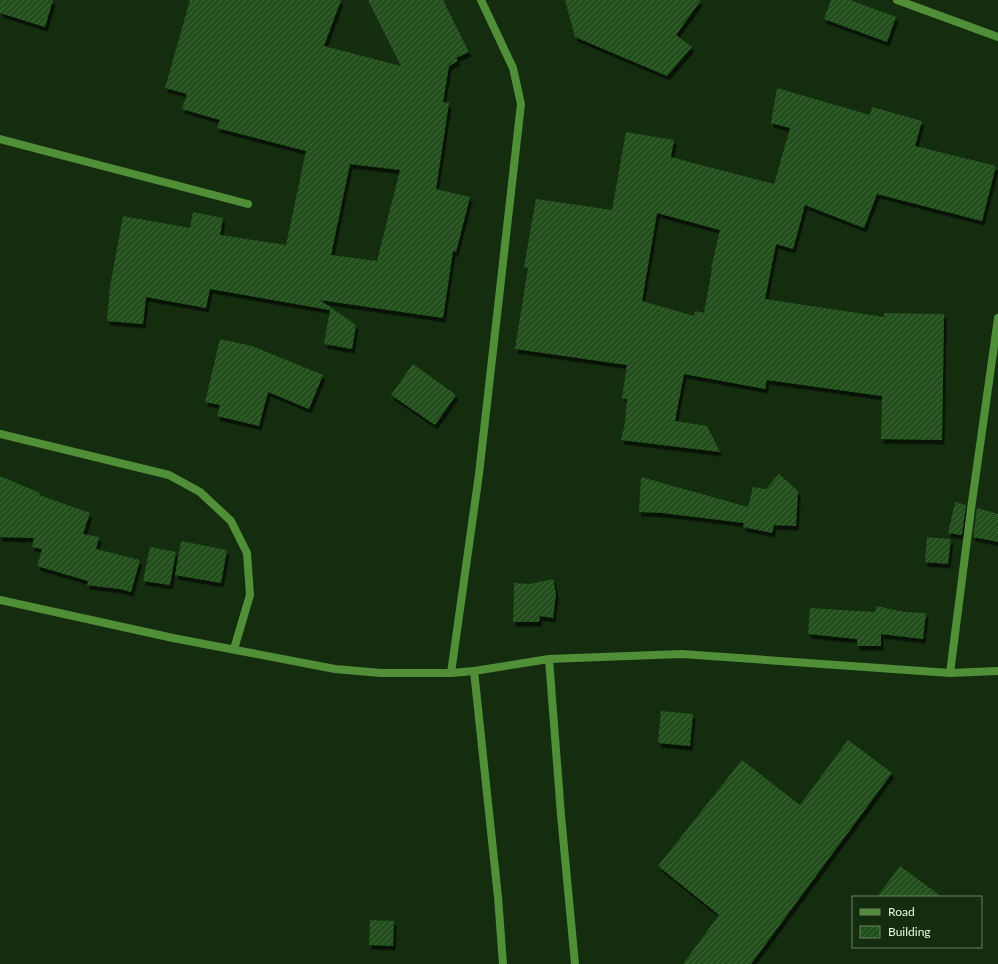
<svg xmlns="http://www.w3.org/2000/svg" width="998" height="964" font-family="Lato,sans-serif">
<defs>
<pattern id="building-hatch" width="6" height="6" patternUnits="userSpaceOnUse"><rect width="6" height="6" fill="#20501a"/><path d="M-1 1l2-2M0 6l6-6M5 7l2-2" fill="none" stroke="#406a3b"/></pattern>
<filter id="shadow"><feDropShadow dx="2.5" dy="4.5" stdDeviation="0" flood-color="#0009"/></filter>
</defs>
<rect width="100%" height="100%" fill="#142d0f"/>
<!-- building -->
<path fill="url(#building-hatch)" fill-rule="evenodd" filter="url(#shadow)" d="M 0,0 L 53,0 L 45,27 L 0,13 Z
M 190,0 L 341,0 L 324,46 L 401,66 L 368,0 L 443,0 L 469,52 L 456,58 L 458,61 L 449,66 L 443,102 L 449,103 L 436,189 L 470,197 L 456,252 L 453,251 L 443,318 L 320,300 L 356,325 L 352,349 L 324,344 L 330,310 L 210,289 L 206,308 L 146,297 L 143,324 L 107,321 L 110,287 L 123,216 L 190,228 L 193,212 L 223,218 L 220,235 L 286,245 L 306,151 L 217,128 L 220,120 L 182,109 L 187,94 L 165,88 ZM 350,164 L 400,170 L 377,261 L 331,255 Z
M 565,0 L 701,0 L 676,35 L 692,47 L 667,76 L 575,37 Z
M 831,0 L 850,0 L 896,17 L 887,42 L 824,19 Z
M 777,88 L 870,115 L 872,107 L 922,121 L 915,146 L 996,166 L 982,221 L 877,194 L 864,228 L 805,205 L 793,249 L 776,244 L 765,299 L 884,317 L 884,313 L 944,314 L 942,440 L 881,439 L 882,396 L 767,380 L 765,389 L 684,374 L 675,421 L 707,426 L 720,452 L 621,440 L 625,423 L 627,399 L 622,398 L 627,365 L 515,349 L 528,268 L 524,267 L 536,199 L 612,210 L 626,132 L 674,140 L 671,157 L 774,184 L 790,128 L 771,123 ZM 657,213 L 720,230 L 711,268 L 712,269 L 704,313 L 695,311 L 694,316 L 642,301 Z
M 220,339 L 252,346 L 323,375 L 309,409 L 268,392 L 259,426 L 217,416 L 220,405 L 205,402 Z
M 413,364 L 456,395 L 435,425 L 391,395 Z
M 779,474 L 798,491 L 796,526 L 774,525 L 772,533 L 743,527 L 744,523 L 663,513 L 639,512 L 641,477 L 748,507 L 753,487 L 766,489 Z
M 0,476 L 40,493 L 39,495 L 90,513 L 83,534 L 99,537 L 96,549 L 140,560 L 131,592 L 120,589 L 87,585 L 88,581 L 37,566 L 42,549 L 32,547 L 34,538 L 0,537 Z
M 955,502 L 966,505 L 962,535 L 948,533 Z
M 977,508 L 998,514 L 998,542 L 973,537 Z
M 927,537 L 951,539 L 948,564 L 925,562 Z
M 181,541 L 227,550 L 221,583 L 175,575 Z
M 150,547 L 176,552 L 170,585 L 143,581 Z
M 553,579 L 556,594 L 553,618 L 540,616 L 539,622 L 513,622 L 514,583 L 530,584 Z
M 876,606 L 904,612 L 926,613 L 923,639 L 881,634 L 881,646 L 857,646 L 857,639 L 808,634 L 810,608 L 875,612 Z
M 661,711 L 693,714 L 690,746 L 658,743 Z
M 848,740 L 892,773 L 751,964 L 683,964 L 719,915 L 658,866 L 742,760 L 800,805 Z
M 900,866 L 942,897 L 877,897 Z
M 370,920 L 394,921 L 393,946 L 369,945 Z"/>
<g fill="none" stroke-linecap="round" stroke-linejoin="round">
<!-- lane -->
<path stroke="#508f37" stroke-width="8" d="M 0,434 L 169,475 L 200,492 L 231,521 L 247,553 L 250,595 L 234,649
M 474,671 L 498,897 L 503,964"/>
<!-- street -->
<path stroke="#508f37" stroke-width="8" d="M 897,0 L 998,37
M 0,139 L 248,204
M 0,600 L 173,638 L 335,669 L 381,673 L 451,673 L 474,671 L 549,659 L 682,654 L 950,673 L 998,671
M 549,659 L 561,815 L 575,964
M 451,673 L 479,474 L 521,104 L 513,68 L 481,0
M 950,673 L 971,509 L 998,318"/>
</g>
<!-- legend -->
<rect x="852" y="896" width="130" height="52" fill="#142d0f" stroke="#678161"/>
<rect x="860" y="909" width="20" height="6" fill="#508f37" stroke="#678161"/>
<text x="888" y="916" font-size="12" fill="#e3ffdb">Road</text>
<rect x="860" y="926" width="20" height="12" fill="url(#building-hatch)" stroke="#678161"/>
<text x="888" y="936" font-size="12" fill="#e3ffdb">Building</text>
</svg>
